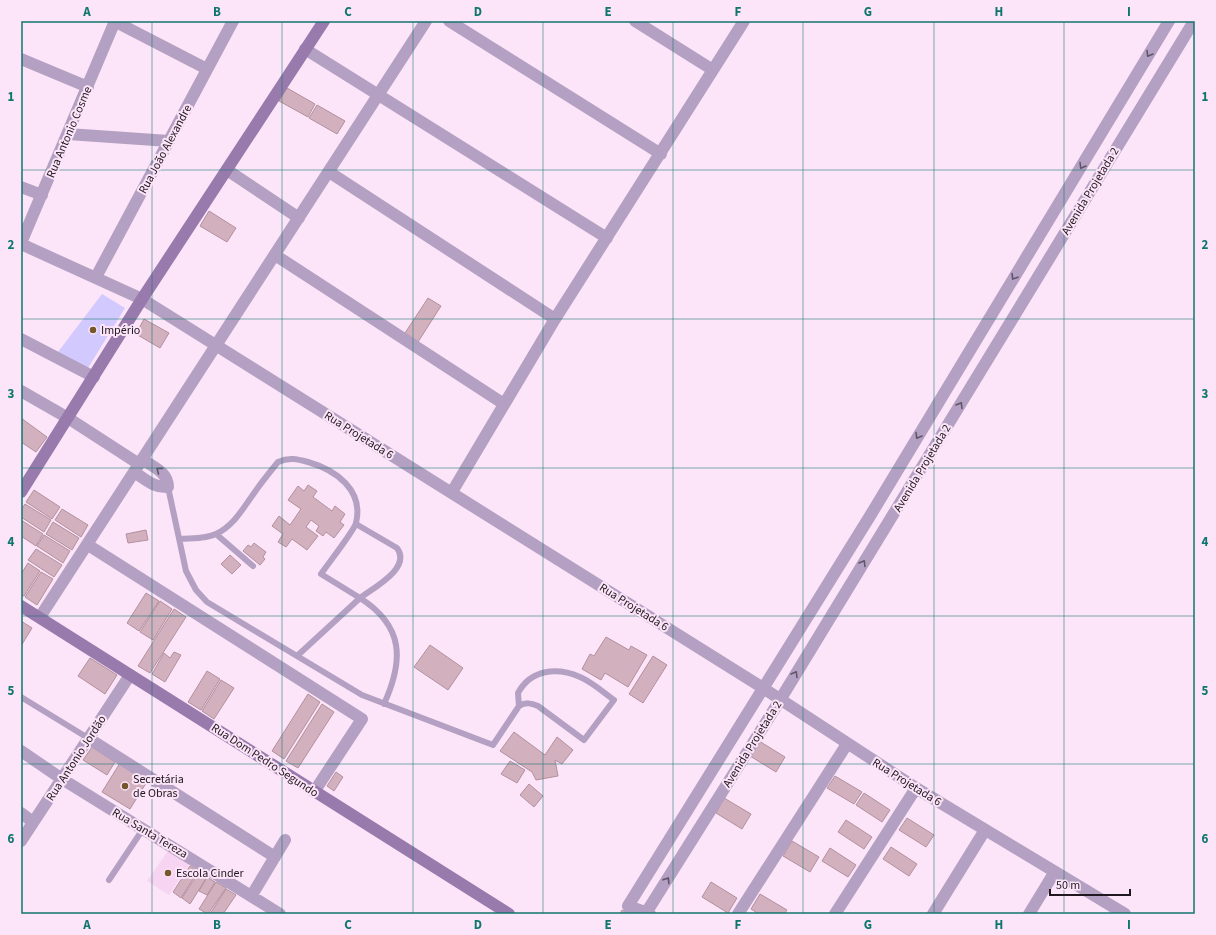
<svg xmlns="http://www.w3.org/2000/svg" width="1216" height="935" font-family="'Source Sans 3',sans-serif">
<rect width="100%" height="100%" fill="#fce5f8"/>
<!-- built -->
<path fill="#f7d4f1" d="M 168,851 L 189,865 L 169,895 L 147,881 Z"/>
<!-- water -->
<path fill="#d2caff" d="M 102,294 L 125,308 L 88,368 L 58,352 Z"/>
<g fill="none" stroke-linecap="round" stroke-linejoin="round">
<!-- stream -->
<path stroke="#d2caff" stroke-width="3" d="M 1195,634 L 1195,635"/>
</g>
<!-- building -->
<path fill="#d3b0be" stroke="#b2909e" d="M 287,88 L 315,104 L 308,117 L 279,101 Z
M 317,105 L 345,121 L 337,134 L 309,118 Z
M 209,211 L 236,228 L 227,242 L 200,226 Z
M 428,298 L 441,306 L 418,342 L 405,333 Z
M 144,319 L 169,333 L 160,348 L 136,334 Z
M 21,418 L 47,437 L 36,452 L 21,442 Z
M 308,485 L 317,491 L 313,497 L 332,511 L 335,506 L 345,514 L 340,522 L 344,525 L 334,538 L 326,532 L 323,536 L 316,531 L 319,526 L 311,520 L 306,527 L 318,536 L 307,550 L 292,539 L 286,547 L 278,542 L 283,534 L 272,526 L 279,516 L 290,525 L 301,509 L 288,500 L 298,486 L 304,491 Z
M 34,490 L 60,507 L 52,519 L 26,502 Z
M 25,504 L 51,520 L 44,532 L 21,517 L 21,510 Z
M 62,509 L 88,525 L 81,537 L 55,520 Z
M 21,520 L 43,534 L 36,546 L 21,536 Z
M 53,522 L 79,538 L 72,550 L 46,534 Z
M 146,530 L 148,540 L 128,543 L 126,534 Z
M 44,535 L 70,551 L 63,563 L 37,546 Z
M 254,543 L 266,552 L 263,557 L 265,559 L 260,565 L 243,551 L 248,545 L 251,547 Z
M 36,549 L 62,565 L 54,577 L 28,560 Z
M 230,555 L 241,565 L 232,574 L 221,564 Z
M 28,563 L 40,571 L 24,596 L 21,595 L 21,574 Z
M 41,572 L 53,579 L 37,605 L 25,597 Z
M 146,593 L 159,601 L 139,631 L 127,623 Z
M 160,601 L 172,609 L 153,640 L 140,632 Z
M 174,609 L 186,617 L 150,673 L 138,666 Z
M 21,621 L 32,628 L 21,646 Z
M 606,637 L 629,650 L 631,646 L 647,655 L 628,687 L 605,673 L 601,680 L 582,669 L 590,654 L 594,656 Z
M 430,645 L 463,668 L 448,690 L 414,667 Z
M 174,652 L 181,655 L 165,682 L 152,674 L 164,653 L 170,658 Z
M 653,656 L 667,665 L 643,703 L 629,694 Z
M 90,658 L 117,675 L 105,694 L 78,676 Z
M 207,671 L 220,679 L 201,710 L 188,702 Z
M 221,680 L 234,688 L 214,719 L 202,711 Z
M 308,694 L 320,702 L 284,759 L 272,751 Z
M 322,704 L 334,712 L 298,768 L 286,761 Z
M 514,732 L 545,755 L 557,737 L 573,750 L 562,764 L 555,760 L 558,776 L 536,780 L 532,772 L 500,751 Z
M 759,741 L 785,757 L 776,772 L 750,756 Z
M 92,747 L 115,762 L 107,775 L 83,760 Z
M 510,761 L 525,770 L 517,783 L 501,774 Z
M 120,763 L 148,780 L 130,809 L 102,792 Z
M 336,772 L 343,777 L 334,791 L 327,786 Z
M 835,776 L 862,792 L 854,804 L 827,788 Z
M 529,784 L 543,796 L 534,807 L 520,795 Z
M 864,793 L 890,810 L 882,822 L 856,805 Z
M 724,798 L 751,814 L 742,829 L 716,813 Z
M 907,818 L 934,835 L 926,847 L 899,830 Z
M 846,820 L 872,837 L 864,849 L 838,832 Z
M 792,841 L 819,857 L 810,872 L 783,856 Z
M 891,847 L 917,864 L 909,876 L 883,859 Z
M 830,848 L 856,865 L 848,877 L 822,861 Z
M 190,866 L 198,871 L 181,898 L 173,892 Z
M 199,872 L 207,877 L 190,904 L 182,898 Z
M 207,877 L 215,882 L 207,895 L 199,891 Z
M 216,882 L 226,888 L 208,914 L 199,909 Z
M 711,882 L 737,898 L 728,913 L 702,897 Z
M 226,889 L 236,895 L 223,914 L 210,914 Z
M 760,894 L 787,910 L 784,914 L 759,914 L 751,909 Z
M 622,910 L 630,914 L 620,914 Z"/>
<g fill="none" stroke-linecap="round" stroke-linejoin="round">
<!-- lane -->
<path stroke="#b4a0c2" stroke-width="6" d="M 168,487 L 186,571 L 196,590 L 207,602 L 362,695 L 493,745 L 519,706 C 526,702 531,703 538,706 L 584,740 L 614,700 C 603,692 592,682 580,677 C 557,667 531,669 518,693 L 519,706
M 216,534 L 253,566
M 180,539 C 192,538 206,539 216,534 C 233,526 242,510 252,496 C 260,484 269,473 278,462 C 289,457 297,459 308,462 C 336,470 364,490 356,523 C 354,531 327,565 321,574 L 360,598 C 373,588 412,568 397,548 L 356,524
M 297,656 L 360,598 C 404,626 404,660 384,704
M 21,697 L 88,738
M 109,880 L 143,829"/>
<!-- street -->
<path stroke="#b4a0c2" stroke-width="12" d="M 114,21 L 207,69
M 449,21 L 661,154
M 635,21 L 713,70
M 305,49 L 607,238
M 21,59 L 88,87
M 68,134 L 169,141
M 227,170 L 299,218
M 329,172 L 555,319
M 21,187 L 42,195
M 21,243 L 115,21
M 21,244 L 142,299 L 763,688 L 916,788 L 1125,914
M 275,255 L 504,404
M 96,277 L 233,21
M 21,339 L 94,377
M 21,391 L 68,418 L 139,464
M 134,472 C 145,479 154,488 168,487 C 168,472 153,467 142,459
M 452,492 L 555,319 L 744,21
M 88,545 L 362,719 L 314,792
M 40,617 L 426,21
M 88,738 L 275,857
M 21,751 L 62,779 L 280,914
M 21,813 L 33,822
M 21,841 L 130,675
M 252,895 L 285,840
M 646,913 L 780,700 L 1194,21
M 650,914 L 628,906 L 870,516 L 1169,21
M 738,914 L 847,744
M 835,914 L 916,788
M 933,914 L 985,830
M 1029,914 L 1054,873"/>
<!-- secondary -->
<path stroke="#987aad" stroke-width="12" d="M 21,492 L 142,299 L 324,21
M 21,606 L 509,914"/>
</g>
<!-- one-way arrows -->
<defs><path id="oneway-chevron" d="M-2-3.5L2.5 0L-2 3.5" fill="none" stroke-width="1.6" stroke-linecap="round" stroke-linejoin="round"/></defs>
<g stroke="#635569">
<use href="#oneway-chevron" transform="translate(1149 54) rotate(121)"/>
<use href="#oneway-chevron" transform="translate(1082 166) rotate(121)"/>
<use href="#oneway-chevron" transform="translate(1014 277) rotate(122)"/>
<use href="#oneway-chevron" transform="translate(960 405) rotate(-59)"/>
<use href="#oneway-chevron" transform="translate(918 436) rotate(121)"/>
<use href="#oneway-chevron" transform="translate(159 470) rotate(-144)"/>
<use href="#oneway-chevron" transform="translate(863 563) rotate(-59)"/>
<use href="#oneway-chevron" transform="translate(795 674) rotate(-59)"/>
<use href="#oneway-chevron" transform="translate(667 880) rotate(-58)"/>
</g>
<!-- grid -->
<path fill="none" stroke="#0f766e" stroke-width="1" stroke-opacity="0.55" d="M 152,21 L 152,914M 282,21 L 282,914M 413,21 L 413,914M 543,21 L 543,914M 673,21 L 673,914M 803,21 L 803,914M 934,21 L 934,914M 1064,21 L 1064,914M 21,170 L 1195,170M 21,319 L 1195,319M 21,468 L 1195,468M 21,616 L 1195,616M 21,764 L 1195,764"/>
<!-- markers -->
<g fill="#76572c" stroke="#fce5f8" stroke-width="1.5">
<circle cx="93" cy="330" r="4"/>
<circle cx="125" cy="786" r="4"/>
<circle cx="168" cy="873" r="4"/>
</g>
<g text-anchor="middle" stroke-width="4" stroke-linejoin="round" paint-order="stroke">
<!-- street labels -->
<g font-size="12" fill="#211720" stroke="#fce5f8">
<text transform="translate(69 132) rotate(-67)" y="4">Rua Antonio Cosme</text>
<text transform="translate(165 149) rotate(-62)" y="4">Rua João Alexandre</text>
<text transform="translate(1090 191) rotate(-59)" y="4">Avenida Projetada 2</text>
<text transform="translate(359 435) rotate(32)" y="4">Rua Projetada 6</text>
<text transform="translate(922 468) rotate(-59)" y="4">Avenida Projetada 2</text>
<text transform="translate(634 607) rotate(32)" y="4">Rua Projetada 6</text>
<text transform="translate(752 744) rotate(-58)" y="4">Avenida Projetada 2</text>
<text transform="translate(76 758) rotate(-57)" y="4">Rua Antonio Jordão</text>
<text transform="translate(265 760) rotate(33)" y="4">Rua Dom Pedro Segundo</text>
<text transform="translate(907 782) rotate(32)" y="4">Rua Projetada 6</text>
<text transform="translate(150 833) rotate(31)" y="4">Rua Santa Tereza</text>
</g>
<!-- poi labels -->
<g font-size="12" fill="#211720" stroke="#fce5f8" text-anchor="start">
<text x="101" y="334">Império</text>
<text x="133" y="783">Secretária<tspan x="133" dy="14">de Obras</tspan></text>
<text x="176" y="877">Escola Cinder</text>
</g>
</g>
<!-- border -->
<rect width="1216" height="935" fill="none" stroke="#fce5f8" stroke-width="44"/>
<!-- scale -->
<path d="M1050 889v6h80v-6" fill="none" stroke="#211720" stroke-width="2"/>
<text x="1056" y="889" font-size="12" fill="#211720" stroke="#fce5f8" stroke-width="3" paint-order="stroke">50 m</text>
<rect x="22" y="22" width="1172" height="891" fill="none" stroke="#0f766e" stroke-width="1.5"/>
<g font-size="13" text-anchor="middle" font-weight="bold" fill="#0f766e">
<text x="87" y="16">A</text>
<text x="217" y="16">B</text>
<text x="348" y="16">C</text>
<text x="478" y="16">D</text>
<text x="608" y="16">E</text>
<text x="738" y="16">F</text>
<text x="868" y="16">G</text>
<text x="999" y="16">H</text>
<text x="1129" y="16">I</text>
<text x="11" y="101">1</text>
<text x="1205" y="101">1</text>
<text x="11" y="249">2</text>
<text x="1205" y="249">2</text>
<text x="11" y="398">3</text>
<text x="1205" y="398">3</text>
<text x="11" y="546">4</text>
<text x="1205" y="546">4</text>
<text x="11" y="695">5</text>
<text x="1205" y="695">5</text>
<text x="11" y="843">6</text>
<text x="1205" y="843">6</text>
<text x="87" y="929">A</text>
<text x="217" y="929">B</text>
<text x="348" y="929">C</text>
<text x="478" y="929">D</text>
<text x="608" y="929">E</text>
<text x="738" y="929">F</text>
<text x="868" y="929">G</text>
<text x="999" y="929">H</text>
<text x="1129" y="929">I</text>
</g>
</svg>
